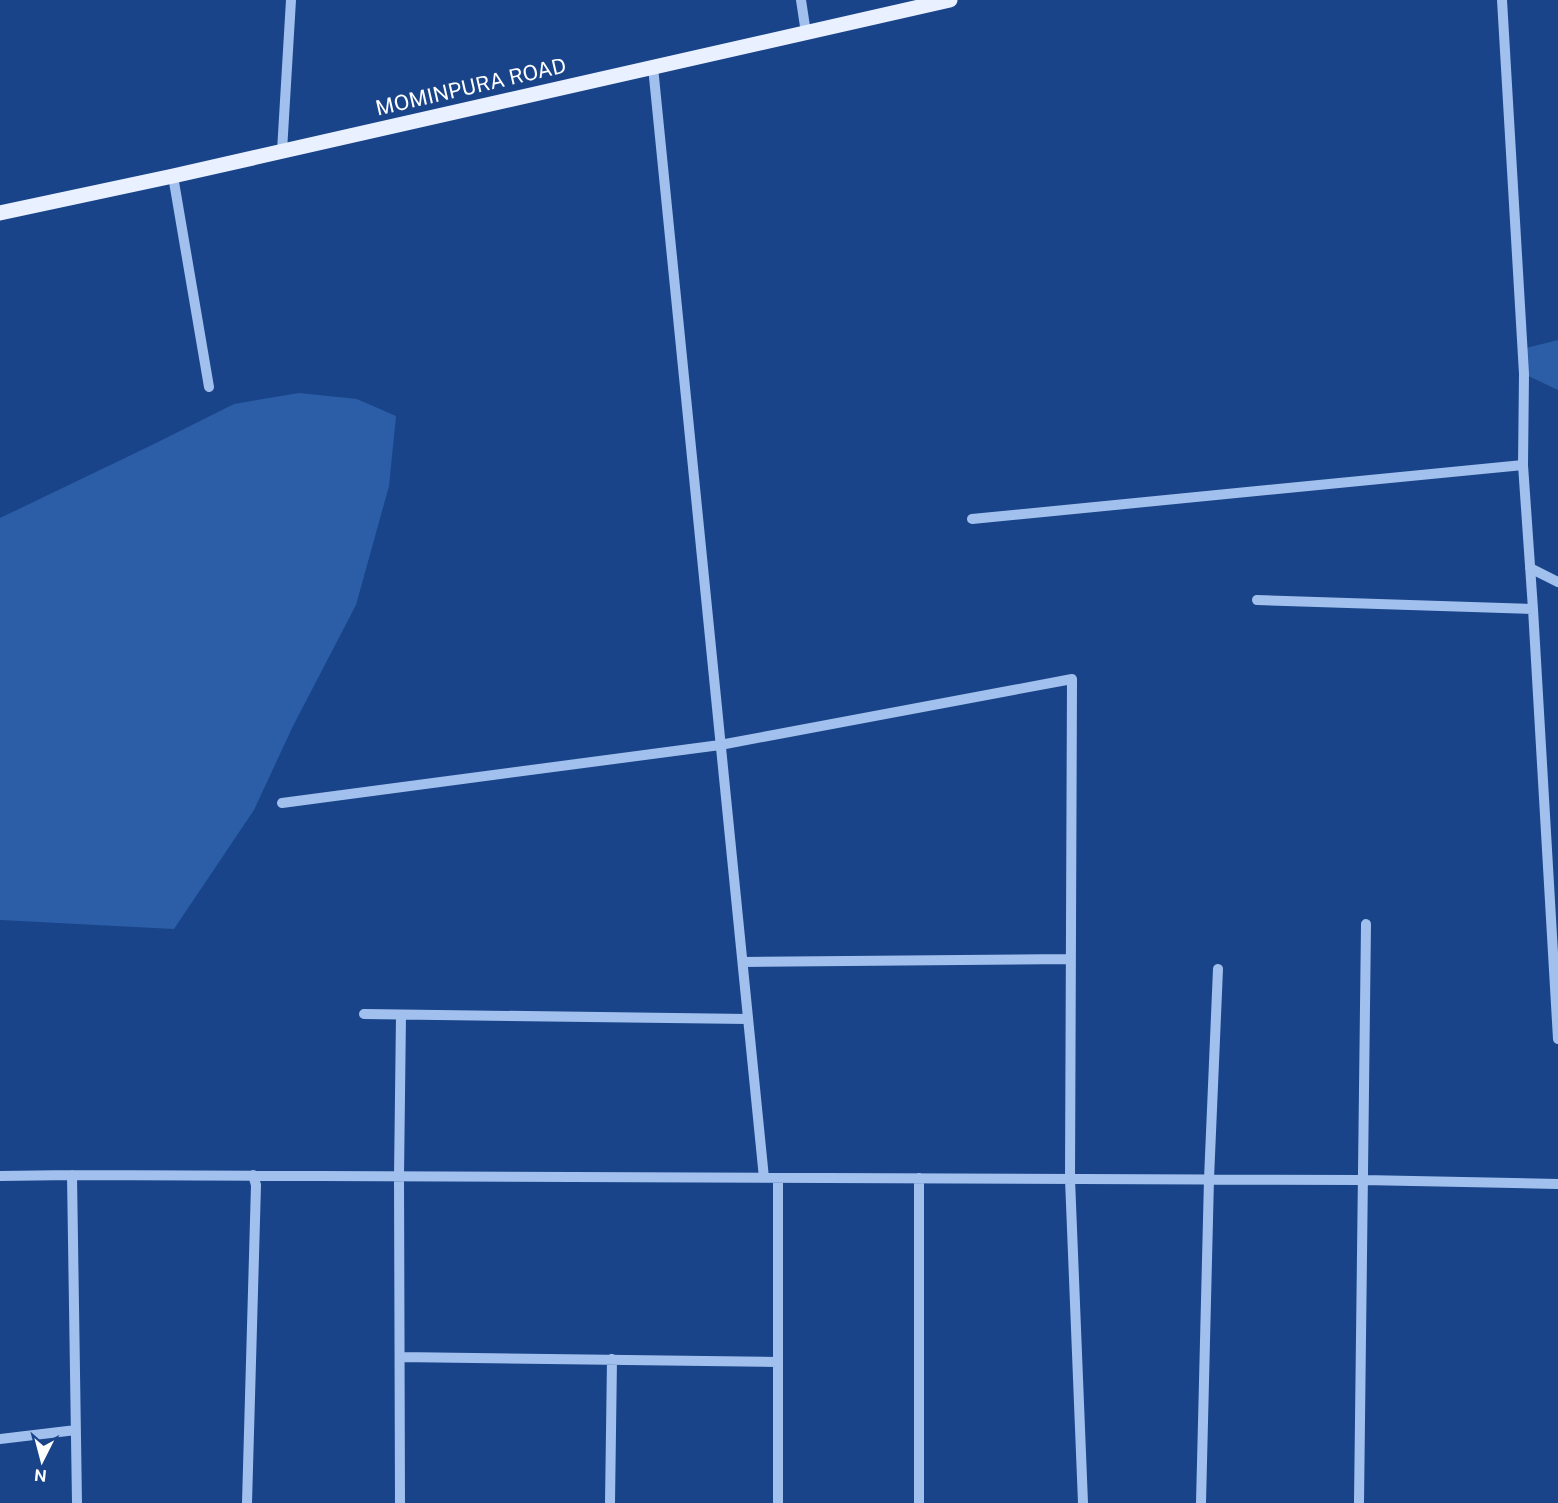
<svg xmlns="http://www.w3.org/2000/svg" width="1558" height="1503" font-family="'Public Sans',sans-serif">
<rect width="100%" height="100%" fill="#194489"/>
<!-- green -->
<path fill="#2c5da7" d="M 1558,340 L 1558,390 L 1524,374 L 1522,349 Z
M 299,393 L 357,399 L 396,416 L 389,486 L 356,605 L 293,726 L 254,810 L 174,929 L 0,920 L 0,518 L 152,445 L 234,404 Z"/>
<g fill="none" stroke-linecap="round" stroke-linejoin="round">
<!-- minor -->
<path stroke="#a2c0ed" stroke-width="10" d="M 801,0 L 806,33
M 1502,0 L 1524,374 L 1523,465 L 1533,609 L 1558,1039
M 653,67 L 764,1178
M 282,151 L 291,0
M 173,176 L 209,387
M 972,519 L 1523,465
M 1530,568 L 1558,582
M 1257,600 L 1533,609
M 282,803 L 720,745 L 1072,679 L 1070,1179 L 1083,1503
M 743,962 L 1071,959
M 364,1014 L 748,1019
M 72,1175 L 77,1503
M 0,1176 L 72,1175 L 1363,1180 L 1558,1184
M 778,1178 L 778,1503
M 400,1357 L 778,1362
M 0,1439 L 76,1430
M 247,1503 L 256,1185 L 253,1175
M 400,1503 L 399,1176 L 401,1015
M 610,1503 L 612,1359
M 919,1503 L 919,1178
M 1201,1503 L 1209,1179 L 1218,969
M 1359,1503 L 1366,924"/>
<!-- major -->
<path stroke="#e9f0ff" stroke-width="15" d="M 0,213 L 173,176 L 950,0"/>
</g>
<g text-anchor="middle" stroke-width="6" stroke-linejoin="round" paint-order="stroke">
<!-- street labels -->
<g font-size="21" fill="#fff" stroke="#194489">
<text transform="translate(471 87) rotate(-13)" y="7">MOMINPURA ROAD</text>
</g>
</g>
<!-- north arrow -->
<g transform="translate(42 1461) rotate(186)" stroke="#194489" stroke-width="4.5" paint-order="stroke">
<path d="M0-4.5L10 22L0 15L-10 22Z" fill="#ffffff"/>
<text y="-9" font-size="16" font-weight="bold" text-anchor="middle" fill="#ffffff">N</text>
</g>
</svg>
